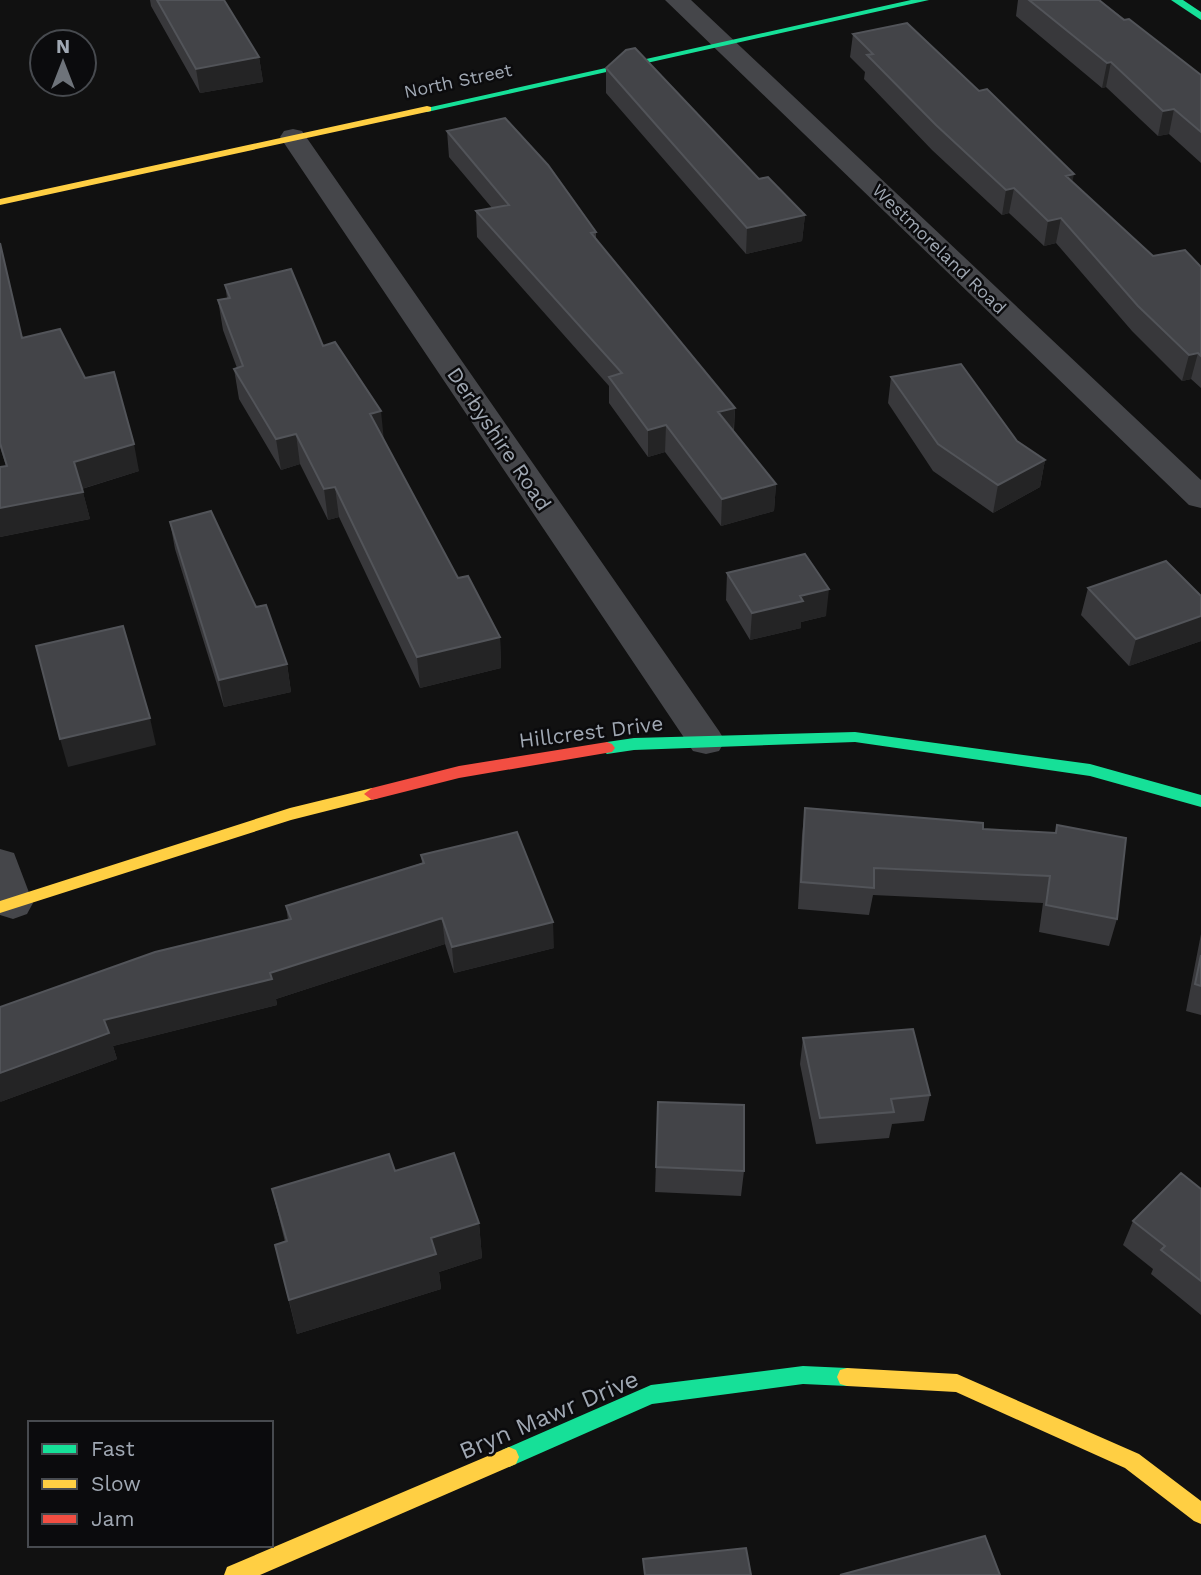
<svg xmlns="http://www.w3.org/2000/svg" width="1201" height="1575" font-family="'Work Sans',sans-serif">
<rect width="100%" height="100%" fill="#111"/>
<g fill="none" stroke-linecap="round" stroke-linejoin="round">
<!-- street -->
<path fill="#45464a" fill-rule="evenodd" d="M 665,0 L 691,0 L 1201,480 L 1201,508 L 1189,505 Z
M 293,129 L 302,131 L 719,731 L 725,741 L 719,751 L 706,754 L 693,751 L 280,137 L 284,131 Z
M 0,849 L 14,853 L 33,903 L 27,914 L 13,919 L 0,915 Z"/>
<!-- fast -->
<path fill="#16e098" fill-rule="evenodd" d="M 911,0 L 929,0 L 427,112 L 422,109 Z
M 1171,0 L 1183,0 L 1201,12 L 1201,20 Z
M 855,732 L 1090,764 L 1201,795 L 1201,807 L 1090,776 L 855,742 L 634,750 L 607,754 L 599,748 L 607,742 L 634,738 Z
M 803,1366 L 847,1368 L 854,1370 L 857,1377 L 854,1384 L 847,1386 L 803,1384 L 652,1404 L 509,1467 L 502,1464 L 499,1457 L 502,1450 L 651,1385 Z"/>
<!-- slow -->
<path fill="#ffcf43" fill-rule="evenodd" d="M 427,106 L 431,107 L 431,111 L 0,205 L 0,199 Z
M 372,788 L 378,790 L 380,794 L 378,798 L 291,820 L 0,913 L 0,901 L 290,808 Z
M 847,1368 L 957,1374 L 1139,1454 L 1201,1501 L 1201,1524 L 1194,1521 L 1125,1468 L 956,1392 L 847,1386 L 840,1384 L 837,1377 L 840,1370 Z
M 509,1447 L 516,1450 L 519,1457 L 516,1464 L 260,1575 L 224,1575 L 227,1567 Z"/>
<!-- jam -->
<path fill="#f24e42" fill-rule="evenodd" d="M 607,742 L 612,744 L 615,748 L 612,752 L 459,778 L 372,800 L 364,794 L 372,788 L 459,766 Z"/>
</g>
<!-- wall -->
<path fill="#38383b" d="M 150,0 L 224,0 L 259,57 L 263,82 L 200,93 L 151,6 Z
M 1018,0 L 1099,0 L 1201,75 L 1201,163 L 1169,134 L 1158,136 L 1106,87 L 1102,88 L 1016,16 Z
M 853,34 L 1072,182 L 1153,256 L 1201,267 L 1201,388 L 1191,379 L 1182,381 L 1132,331 L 1056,243 L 1044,246 L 1009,213 L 1002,215 L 932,150 L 864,79 L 865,72 L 850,57 Z
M 606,68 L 759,179 L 805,215 L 802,241 L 746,254 L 606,93 Z
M 447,131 L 596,232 L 596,239 L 735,408 L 734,431 L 776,484 L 774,511 L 721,526 L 665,452 L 648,457 L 609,403 L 609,386 L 477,237 L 476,211 L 492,208 L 449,157 Z
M 0,243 L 22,338 L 85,378 L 139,471 L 82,489 L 90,519 L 0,537 L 0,467 L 6,466 L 0,447 Z
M 225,285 L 323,346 L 384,440 L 458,578 L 500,637 L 501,668 L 420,688 L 339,517 L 328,520 L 300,464 L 281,470 L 239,399 L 234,369 L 237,368 L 223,330 L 218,300 L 227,298 Z
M 891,377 L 1045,460 L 1040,487 L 993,513 L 933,471 L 888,403 Z
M 170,522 L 256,607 L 287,664 L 291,692 L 224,707 L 175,549 Z
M 727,573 L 826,616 L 801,622 L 801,628 L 750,640 L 726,600 Z
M 1088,588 L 1201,596 L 1201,641 L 1129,666 L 1081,615 Z
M 805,808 L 983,829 L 1055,833 L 1057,825 L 1117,919 L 1109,946 L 1039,932 L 1043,903 L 873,895 L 869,915 L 798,909 L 802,835 Z
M 421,855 L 554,948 L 454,973 L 445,944 L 276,999 L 277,1005 L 113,1046 L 117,1059 L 0,1102 L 288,920 L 286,906 L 422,863 Z
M 1201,934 L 1201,1015 L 1186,1011 Z
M 803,1038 L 930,1095 L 924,1121 L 892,1124 L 889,1138 L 816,1144 L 800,1064 Z
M 658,1102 L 744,1171 L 741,1196 L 655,1192 Z
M 395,1171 L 479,1223 L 482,1258 L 439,1272 L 441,1289 L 297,1334 L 275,1245 L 285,1242 L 272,1189 Z
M 1201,1189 L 1201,1315 L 1151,1274 L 1153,1269 L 1123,1245 L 1133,1221 Z"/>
<!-- shaded-wall -->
<path fill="#242425" d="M 259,57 L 263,82 L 200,93 L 196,69 Z
M 1111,62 L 1106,87 L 1102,88 L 1107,63 Z
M 1174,109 L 1169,134 L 1158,136 L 1163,111 Z
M 1074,174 L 1069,199 L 1066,176 Z
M 1014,188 L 1009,213 L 1002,215 L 1006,190 Z
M 805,215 L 802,241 L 746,254 L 747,228 Z
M 1061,218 L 1056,243 L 1044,246 L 1048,221 Z
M 1198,353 L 1191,379 L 1182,381 L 1189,355 Z
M 735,408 L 733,434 L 718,412 Z
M 381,411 L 384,441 L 370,414 Z
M 666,425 L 665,452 L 648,457 L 648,430 Z
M 296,434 L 300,464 L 281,470 L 276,439 Z
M 134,444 L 139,471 L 81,489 L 74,462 Z
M 1045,460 L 1040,487 L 993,513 L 998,485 Z
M 776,484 L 774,511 L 721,526 L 722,499 Z
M 335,487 L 339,517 L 328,520 L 324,489 Z
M 83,492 L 90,519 L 0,537 L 0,508 Z
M 829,589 L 826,616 L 801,622 L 801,628 L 750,640 L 752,613 L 800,596 Z
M 1201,616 L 1201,641 L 1129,666 L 1136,639 Z
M 500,637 L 501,668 L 420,688 L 417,657 Z
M 287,664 L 291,692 L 224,707 L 219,680 Z
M 150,718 L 156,745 L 68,767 L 60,739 Z
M 442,918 L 445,944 L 276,999 L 277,1005 L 113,1046 L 117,1059 L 0,1102 L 0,1073 L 104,1020 L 270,973 Z
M 553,922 L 554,948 L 454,973 L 452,947 Z
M 479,1223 L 482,1258 L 439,1272 L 441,1289 L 297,1334 L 289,1300 L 431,1238 Z"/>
<!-- building -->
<path fill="#434448" stroke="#525459" stroke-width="2" d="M 157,0 L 224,0 L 259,57 L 196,69 Z
M 1029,0 L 1099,0 L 1124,20 L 1129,19 L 1201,75 L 1201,132 L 1174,109 L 1163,111 L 1111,62 L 1107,63 Z
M 907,23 L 979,91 L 987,89 L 1074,174 L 1066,176 L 1153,256 L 1185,250 L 1201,267 L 1201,356 L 1198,353 L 1189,355 L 1138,306 L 1061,218 L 1048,221 L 1014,188 L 1006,190 L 936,125 L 867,55 L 873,54 L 853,34 Z
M 635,48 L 759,179 L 768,177 L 805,215 L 747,228 L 606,68 L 626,50 Z
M 505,118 L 548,165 L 596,232 L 591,233 L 735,408 L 718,412 L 776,484 L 722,499 L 666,425 L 648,430 L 609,377 L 622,373 L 476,211 L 509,205 L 447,131 Z
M 0,243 L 22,338 L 60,329 L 85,378 L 114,372 L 134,444 L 74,462 L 83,492 L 0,508 L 0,467 L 7,466 L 0,443 Z
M 291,269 L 323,346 L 335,342 L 381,411 L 370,414 L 458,578 L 468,576 L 500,637 L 417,657 L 335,487 L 324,489 L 296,434 L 276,439 L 234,369 L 243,366 L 218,300 L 230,298 L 225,285 Z
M 961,364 L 1017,441 L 1045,460 L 998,485 L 938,444 L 891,377 Z
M 211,511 L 256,607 L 266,605 L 287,664 L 219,680 L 170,522 Z
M 805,554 L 829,589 L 800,596 L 803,601 L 752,613 L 727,573 Z
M 1166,561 L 1201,596 L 1201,616 L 1136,639 L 1088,588 Z
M 123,626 L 150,718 L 60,739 L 36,646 Z
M 805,808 L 983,823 L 983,829 L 1056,833 L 1057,825 L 1126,838 L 1117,919 L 1046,905 L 1050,876 L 874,868 L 874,888 L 801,882 Z
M 517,832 L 553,922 L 452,947 L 442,918 L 270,973 L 272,979 L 104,1020 L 109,1033 L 0,1073 L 0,1007 L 155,952 L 291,919 L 286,906 L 424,863 L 421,855 Z
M 1201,955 L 1201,986 L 1195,984 Z
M 913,1029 L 930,1095 L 891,1099 L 894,1112 L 820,1118 L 803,1038 Z
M 658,1102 L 744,1105 L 744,1171 L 656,1167 Z
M 454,1153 L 479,1223 L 431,1238 L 436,1254 L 289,1300 L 275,1245 L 287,1241 L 272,1189 L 389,1154 L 395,1171 Z
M 1181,1173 L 1201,1189 L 1201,1281 L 1161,1250 L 1165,1246 L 1133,1221 Z
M 985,1536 L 1000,1575 L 840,1575 Z
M 746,1548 L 751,1575 L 645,1575 L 643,1559 Z"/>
<g text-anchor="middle" stroke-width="5" stroke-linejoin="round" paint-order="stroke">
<!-- far-street labels -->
<g font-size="18" fill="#a0a8b3" stroke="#0b0b0d">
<text transform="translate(458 81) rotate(-12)" y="6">North Street</text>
<text transform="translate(939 249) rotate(44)" y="6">Westmoreland Road</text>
</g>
<!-- street labels -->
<g font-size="21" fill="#a0a8b3" stroke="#0b0b0d">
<text transform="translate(499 439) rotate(56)" y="7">Derbyshire Road</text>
<text transform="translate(591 732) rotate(-7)" y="7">Hillcrest Drive</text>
</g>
<!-- near-street labels -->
<g font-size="24" fill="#a0a8b3" stroke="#0b0b0d">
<text transform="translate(549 1415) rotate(-23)" y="8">Bryn Mawr Drive</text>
</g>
</g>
<!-- legend -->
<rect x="28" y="1421" width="245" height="126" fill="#0b0b0d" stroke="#474a4f" stroke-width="2"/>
<rect x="42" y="1444" width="35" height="10" fill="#16e098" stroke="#474a4f" stroke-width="2"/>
<text x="91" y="1456" font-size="21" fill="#a0a8b3">Fast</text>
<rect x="42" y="1479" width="35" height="10" fill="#ffcf43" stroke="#474a4f" stroke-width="2"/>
<text x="91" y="1491" font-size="21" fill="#a0a8b3">Slow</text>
<rect x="42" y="1514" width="35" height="10" fill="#f24e42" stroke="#474a4f" stroke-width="2"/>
<text x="91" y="1526" font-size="21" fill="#a0a8b3">Jam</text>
<!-- north arrow -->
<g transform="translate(63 63)"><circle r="33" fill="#0b0b0d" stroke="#474a4f" stroke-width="2"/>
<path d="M0-5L12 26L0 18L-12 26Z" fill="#6e737a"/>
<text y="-10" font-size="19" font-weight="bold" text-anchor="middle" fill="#a0a8b3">N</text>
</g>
</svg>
